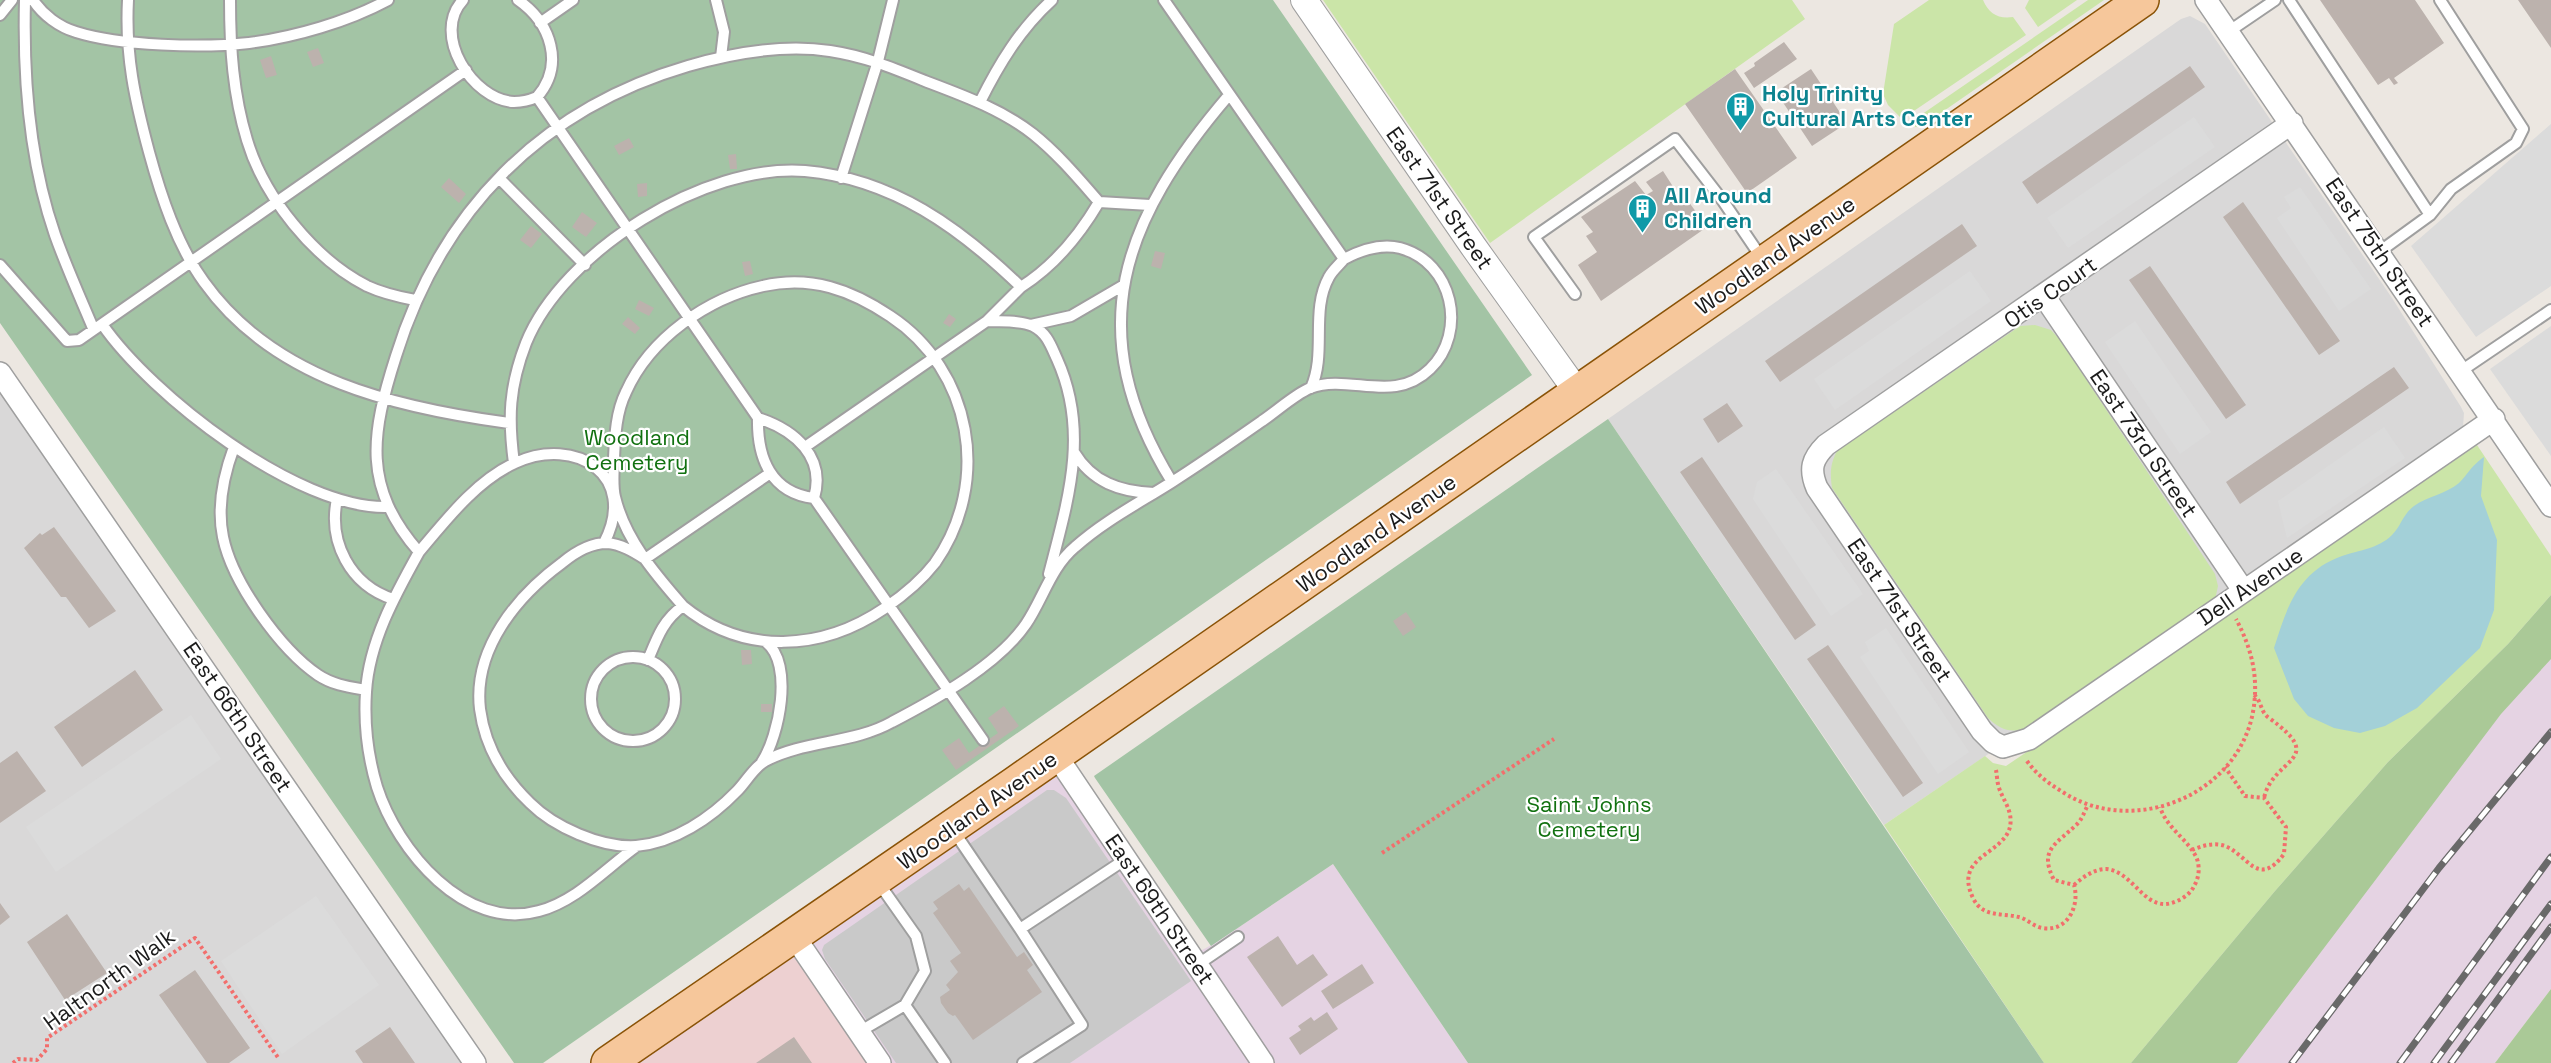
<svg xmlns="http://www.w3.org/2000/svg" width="2551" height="1063" font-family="'Space Grotesk',sans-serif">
<rect width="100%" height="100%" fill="#ece7e1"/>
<!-- residential -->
<path fill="#d9d8d8" d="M 2190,16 L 2205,24 L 2392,298 L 2461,407 L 2464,413 L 2463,427 L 2454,437 L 1884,825 L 1608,419 L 2181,19 Z
M 0,373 L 475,1063 L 0,1063 Z"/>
<!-- commercial -->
<path fill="#edd0d1" d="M 794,936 L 880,1063 L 608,1063 Z"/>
<!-- industrial -->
<path fill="#e5d3e3" d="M 2551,629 L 2551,989 L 2495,1063 L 2186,1063 Z
M 1056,755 L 1191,956 L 1217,942 L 1333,864 L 1468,1063 L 881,1063 L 794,936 Z"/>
<!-- religious -->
<path fill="#c9c9c9" d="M 1047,790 L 1054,790 L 1066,798 L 1191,981 L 1070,1063 L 896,1063 L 825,959 L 822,950 L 824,945 Z"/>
<!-- grass -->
<path fill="#cbe5a8" d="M 1323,0 L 1792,0 L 1805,19 L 1490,243 Z
M 1929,0 L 1983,0 C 1989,14 1998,19 2013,17 L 2026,35 L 1902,119 L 1888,105 L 1883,94 L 1894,24 Z
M 2029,0 L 2077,0 L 2038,27 L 2025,8 Z
M 2088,0 L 2104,0 L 1922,126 L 1915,127 L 1915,119 Z
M 2035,325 L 2051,330 L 2060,340 L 2215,574 L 2218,586 L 2215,600 L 2025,729 C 2008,733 2000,729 1988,718 L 1832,488 C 1830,474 1830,464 1837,451 L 2020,326 Z
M 2477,445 L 2551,556 L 2551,595 L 2508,644 L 2388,762 L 2275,891 L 2131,1063 L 2044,1063 L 1884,825 L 1985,756 L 1993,763 L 2006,766 Z"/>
<!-- forest -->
<path fill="#aac997" d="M 2551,595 L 2551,659 L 2501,714 L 2237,1063 L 2131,1063 L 2275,891 L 2388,762 L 2508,644 Z
M 2551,989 L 2551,1063 L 2495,1063 Z"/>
<!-- cemetery -->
<path fill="#a3c4a5" d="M 0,0 L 1273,0 L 1532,375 L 543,1063 L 514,1063 L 0,323 Z
M 1608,419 L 2044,1063 L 1468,1063 L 1333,864 L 1211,946 L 1095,778 L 1094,776 Z"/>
<!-- parking -->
<path fill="#dbdbdb" d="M 2194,117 L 2215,147 L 2068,248 L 2047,218 Z
M 2551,124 L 2551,286 L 2476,337 L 2411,246 Z
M 2300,187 L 2371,289 L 2339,311 L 2277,218 L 2291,208 L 2284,197 Z
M 1970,271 L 1991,301 L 1835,410 L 1814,379 Z
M 2135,321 L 2211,432 L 2180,454 L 2105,342 Z
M 2551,326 L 2551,456 L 2490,369 Z
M 2384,427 L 2405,458 L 2287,538 L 2278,501 Z
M 1776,469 L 1863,594 L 1831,616 L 1753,499 L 1757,482 Z
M 1886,628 L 1969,752 L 1938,774 L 1860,657 L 1869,651 L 1865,642 Z
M 191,715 L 221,759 L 56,872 L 26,827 Z
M 316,896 L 379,985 L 282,1054 L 221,961 Z"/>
<!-- water -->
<path fill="#a3d0d8" d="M 2484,457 L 2481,496 L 2497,540 L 2494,610 L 2480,648 L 2417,708 L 2385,726 L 2360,733 L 2334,728 L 2308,716 L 2294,699 L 2274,648 C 2287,608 2297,572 2342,556 C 2359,550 2378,549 2392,535 C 2401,526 2403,514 2414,506 C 2428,496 2446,494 2459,483 C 2469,473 2470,467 2484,457 Z"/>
<!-- building -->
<path fill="#bcb2ad" d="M 2320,0 L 2415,0 L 2444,43 L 2394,78 L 2398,83 L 2394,85 L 2389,78 L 2378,85 Z
M 2518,0 L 2551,0 L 2551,48 Z
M 1784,42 L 1797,59 L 1754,88 L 1744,73 L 1755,66 L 1754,63 Z
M 318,48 L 324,63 L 313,67 L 307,52 Z
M 271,56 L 277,75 L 266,78 L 260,60 Z
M 2190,66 L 2205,87 L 2037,204 L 2022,182 Z
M 1735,69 L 1797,158 L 1747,193 L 1685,104 Z
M 1811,69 L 1847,123 L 1812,146 L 1776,92 Z
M 629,138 L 634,147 L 619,155 L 614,146 Z
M 736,154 L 737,169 L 730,169 L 728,155 Z
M 1663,171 L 1679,196 L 1683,194 L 1707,227 L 1601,301 L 1578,265 L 1597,252 L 1586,236 L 1593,232 L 1581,217 L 1635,181 L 1646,195 L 1653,191 L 1646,182 Z
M 449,178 L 466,194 L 459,203 L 441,187 Z
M 647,183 L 647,196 L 638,197 L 637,184 Z
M 2243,202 L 2340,341 L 2319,355 L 2223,217 Z
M 582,212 L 597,223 L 586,237 L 572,227 Z
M 1962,224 L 1977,246 L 1780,382 L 1765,361 Z
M 531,226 L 542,234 L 531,248 L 520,240 Z
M 1155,251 L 1165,253 L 1161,269 L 1151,266 Z
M 750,261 L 753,274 L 745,276 L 742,262 Z
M 2150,266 L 2246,405 L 2226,419 L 2129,280 Z
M 639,300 L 654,308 L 649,316 L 635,309 Z
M 949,314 L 956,319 L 950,327 L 943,323 Z
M 628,317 L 640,328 L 635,334 L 622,324 Z
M 2394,367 L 2409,388 L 2240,504 L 2226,482 Z
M 1727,403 L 1743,426 L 1718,443 L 1703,419 Z
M 1702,457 L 1816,625 L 1795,640 L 1680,472 Z
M 54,527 L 116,611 L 89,628 L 66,597 L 61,597 L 24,548 L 40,533 L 42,535 Z
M 1406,612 L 1416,627 L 1403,636 L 1393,621 Z
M 1828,645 L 1923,783 L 1903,797 L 1807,659 Z
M 741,650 L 751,650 L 752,664 L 742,665 Z
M 135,670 L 163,710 L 82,767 L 54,727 Z
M 761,704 L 772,704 L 772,712 L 761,712 Z
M 1004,706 L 1019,726 L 956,770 L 942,750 L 959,738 L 969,753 L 998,733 L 988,718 Z
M 17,751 L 46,791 L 0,823 L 0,763 Z
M 959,884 L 964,891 L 969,887 L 1017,957 L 1024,952 L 1033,965 L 1027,970 L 1042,992 L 973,1040 L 955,1015 L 953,1016 L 948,1013 L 941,1003 L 940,997 L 950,990 L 946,985 L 958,972 L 950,961 L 961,953 L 933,913 L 938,909 L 933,902 Z
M 0,903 L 10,917 L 0,925 Z
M 67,914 L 107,973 L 65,1000 L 27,942 Z
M 1278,936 L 1297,965 L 1313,954 L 1328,975 L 1282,1007 L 1247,957 Z
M 1362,964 L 1374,983 L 1333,1009 L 1321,991 Z
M 195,970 L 250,1048 L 229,1063 L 207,1063 L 159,995 Z
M 1327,1012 L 1338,1029 L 1300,1055 L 1289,1038 L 1301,1030 L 1298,1026 L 1311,1017 L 1314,1021 Z
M 390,1027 L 415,1063 L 363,1063 L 355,1051 Z
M 794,1037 L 812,1063 L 756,1063 Z"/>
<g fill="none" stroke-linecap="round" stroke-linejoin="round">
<defs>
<path id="service" d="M 25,0 C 23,78 29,160 55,235 C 66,266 80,297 93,328
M 33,0 C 43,15 59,27 76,32 C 120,46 203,48 249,43 C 295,37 347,22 388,0
M 128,0 C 125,55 135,100 149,152 C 161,196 177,245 204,282 C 274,380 397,408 509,423
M 230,0 C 230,48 233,94 247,140 C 264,197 314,259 367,286 C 382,293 399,297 415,300
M 463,0 C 431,34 472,100 514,102 C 522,102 530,100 537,97 C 565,65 551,23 518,0
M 716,0 L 724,32 L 721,57
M 2289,0 L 2430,215
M 0,15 L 12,0
M 540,23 L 573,0
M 2228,32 L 2275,0
M 537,97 L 758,418 C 757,458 771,493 814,498 L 983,740
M 980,102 C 999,64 1020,29 1052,0
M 841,178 L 878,61 L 893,0
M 500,179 L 585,265
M 1099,202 L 1150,205
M 2379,252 L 2430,215 L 2451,189 L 2516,143 L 2523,129 L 2440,0
M 0,265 L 67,341 L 79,340 L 466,70
M 1575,294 L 1534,237 L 1675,139 L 1723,201 L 1763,260
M 987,321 C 1001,322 1020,320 1033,326 C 1047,333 1051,346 1057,359 C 1090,432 1068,500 1049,574
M 102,324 C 151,395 297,509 387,507
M 1031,325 L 1071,316 L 1124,285
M 2461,371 L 2551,310
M 1311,388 C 1327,353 1310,311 1329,277 C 1332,271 1339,265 1344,259
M 758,418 C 795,430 826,457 814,498
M 234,447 C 224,474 217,508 223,537 C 232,582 280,649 318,675 C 333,685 349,687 366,690
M 1074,452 C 1092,482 1120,492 1154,493
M 514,463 C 508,418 509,387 526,343 C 563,251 706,163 805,171 C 893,179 960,228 1021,287 L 987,321 L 805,447
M 769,474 L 645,559 C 634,552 621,544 607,543 C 591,543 574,553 562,563 C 517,596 473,649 480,709 C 485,747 503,777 530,803 C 554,827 601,848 636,846 C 674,843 711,818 737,791 C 746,782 754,767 765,761 C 805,740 853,744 892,722 C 936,699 998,665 1026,624 C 1043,599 1051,567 1075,547 C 1104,521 1139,503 1172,482 C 1202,463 1232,442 1262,421 C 1277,411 1294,395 1310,388 C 1350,373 1393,405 1430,369 C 1468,332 1453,262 1400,248 C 1380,243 1361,250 1344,259 L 1164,0
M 1172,482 C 1079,331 1122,220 1229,95
M 337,499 C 328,542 350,585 393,599
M 604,543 C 639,476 576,435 515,463 C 476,481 446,520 419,552 C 362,487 371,434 396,356 C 441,211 541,109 688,66 C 733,53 784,44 830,51 C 864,56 893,68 925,81 C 962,95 1001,109 1033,134 C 1058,154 1078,178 1099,202 C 1079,236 1054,266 1021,287
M 419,552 C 395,595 369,642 366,692 C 364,723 368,757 377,787 C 397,850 465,932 539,911 C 577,901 606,868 637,846
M591 699a42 42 0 1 1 84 0a42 42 0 1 1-84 0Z
M 648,660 C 657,638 663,620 683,606 C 655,574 625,539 615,497 C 612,485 614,471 614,458 C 615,436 616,412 626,392 C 650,338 708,298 763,286 C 811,275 851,290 890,316 C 972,370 992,482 935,563 C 921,581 904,595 885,608 C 822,651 744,656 683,606
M 762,762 C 779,736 794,664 766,642
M 953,830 L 1020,929
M 878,882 L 916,936 L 925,971 L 905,1005
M 1197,965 L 1238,937
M 859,1032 L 905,1005 L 945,1063
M 1023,1063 L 1082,1025 L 1020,929 L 1126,859"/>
<path id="minor" d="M 2206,0 L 2551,506
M 2292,123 L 1826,445 C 1812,459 1809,469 1817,488 L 1982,731 L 1993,742 L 2003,747 L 2029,739 L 2494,419
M 2044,296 L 2243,590
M 0,373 L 475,1063
M 1056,755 L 1263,1063
M 794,936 L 880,1063"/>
<path id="tertiary" d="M 1304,0 L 1473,246 L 1578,393"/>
<path id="primary" d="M 608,1063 L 1014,784 L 2142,0"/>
</defs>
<!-- service casing -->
<use href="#service" stroke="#9f9f9f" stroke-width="14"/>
<!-- minor casing -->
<use href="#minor" stroke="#9f9f9f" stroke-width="24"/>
<!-- tertiary casing -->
<use href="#tertiary" stroke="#9f9f9f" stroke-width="28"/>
<!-- primary casing -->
<use href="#primary" stroke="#8a5307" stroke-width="36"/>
<!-- path -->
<path stroke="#f26e6c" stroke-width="4" stroke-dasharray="3 3" stroke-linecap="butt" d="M 2254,695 C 2262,701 2260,712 2269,718 C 2329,761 2273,757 2264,798
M 2027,761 C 2036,774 2048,783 2061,791 C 2131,838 2237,797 2253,712 C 2259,678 2252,649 2236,619
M 1996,770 C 1997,775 1997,782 1999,788 C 2004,802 2013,811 2010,827 C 2003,855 1953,856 1973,898 C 1983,919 2004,912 2022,918 C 2029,921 2035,927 2043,928 C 2068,932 2080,905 2074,885 L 2054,880 C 2038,849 2057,844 2076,825 C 2082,820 2084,812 2088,805
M 2192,850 C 2201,846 2214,842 2225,846 C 2248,855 2258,889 2284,854 L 2286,827 L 2264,798 L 2245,796 L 2225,767
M 1382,853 L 1554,739
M 2074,885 C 2083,877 2094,869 2106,869 C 2135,871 2145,916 2177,901 C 2184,898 2191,893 2194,886 C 2199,878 2200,868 2197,859 C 2190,841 2167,829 2160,807
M 13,1063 L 18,1059 L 37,1060 L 47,1049 L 47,1038 L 195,938 L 279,1059"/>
<!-- service -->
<use href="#service" stroke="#fff" stroke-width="10"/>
<!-- minor -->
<use href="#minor" stroke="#fff" stroke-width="21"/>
<!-- tertiary -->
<use href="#tertiary" stroke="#fff" stroke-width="26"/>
<!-- primary -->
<use href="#primary" stroke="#f6c79b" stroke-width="33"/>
<defs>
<path id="rail" d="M 2292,1063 L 2439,868 L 2551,732
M 2400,1063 L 2551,857
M 2434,1063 L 2551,904
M 2451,1063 L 2551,927"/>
</defs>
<!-- rail casing -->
<use href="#rail" stroke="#696969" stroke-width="7"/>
<!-- rail -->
<use href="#rail" stroke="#fff" stroke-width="4.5" stroke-dasharray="14" stroke-linecap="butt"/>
</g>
<!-- icons -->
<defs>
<symbol id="building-pin" viewBox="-11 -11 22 30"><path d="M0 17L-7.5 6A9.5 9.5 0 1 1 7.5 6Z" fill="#0f9aa8" stroke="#fff"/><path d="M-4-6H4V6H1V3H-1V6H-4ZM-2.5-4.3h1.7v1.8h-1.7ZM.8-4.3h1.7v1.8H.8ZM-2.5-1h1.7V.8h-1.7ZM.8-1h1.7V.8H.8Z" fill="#fff"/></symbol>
</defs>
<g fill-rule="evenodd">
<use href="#building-pin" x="1724" y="90" width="33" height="45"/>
<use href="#building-pin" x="1626" y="192" width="33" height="45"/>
</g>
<g text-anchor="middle" stroke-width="4.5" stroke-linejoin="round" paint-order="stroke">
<!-- culture labels -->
<g font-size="22" font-weight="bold" fill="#0d838f" stroke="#fff" text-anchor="start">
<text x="1762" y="101">Holy Trinity<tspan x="1762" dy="25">Cultural Arts Center</tspan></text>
<text x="1664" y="203">All Around<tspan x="1664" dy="25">Children</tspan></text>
</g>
<!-- street labels -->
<g font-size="22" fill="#1b1b1b" stroke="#fff">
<text transform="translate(1440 198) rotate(55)" y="8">East 71st Street</text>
<text transform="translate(2380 252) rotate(56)" y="8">East 75th Street</text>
<text transform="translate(1775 255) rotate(-35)" y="8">Woodland Avenue</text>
<text transform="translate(2050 292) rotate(-35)" y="8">Otis Court</text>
<text transform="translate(2144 443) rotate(56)" y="8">East 73rd Street</text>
<text transform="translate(1376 533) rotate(-35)" y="8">Woodland Avenue</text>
<text transform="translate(2250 586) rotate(-34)" y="8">Dell Avenue</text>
<text transform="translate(1900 610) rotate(56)" y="8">East 71st Street</text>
<text transform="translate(238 717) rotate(56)" y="8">East 66th Street</text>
<text transform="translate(977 810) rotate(-35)" y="8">Woodland Avenue</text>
<text transform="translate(1160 909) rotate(56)" y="8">East 69th Street</text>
<text transform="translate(109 979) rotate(-36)" y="8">Haltnorth Walk</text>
</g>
<!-- park labels -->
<g font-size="22" fill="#117110" stroke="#fff">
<text x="637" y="445">Woodland<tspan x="637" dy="25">Cemetery</tspan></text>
<text x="1589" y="812">Saint Johns<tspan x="1589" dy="25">Cemetery</tspan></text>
</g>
</g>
</svg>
